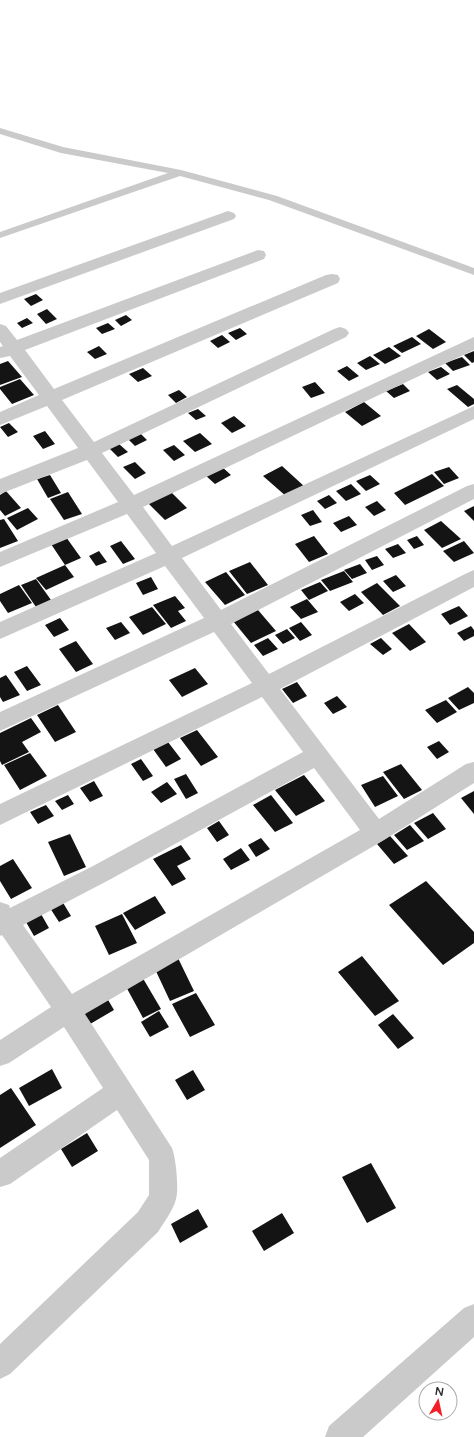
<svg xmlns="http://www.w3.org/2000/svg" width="474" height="1437" font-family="'Varela Round',sans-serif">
<rect width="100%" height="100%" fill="#fff"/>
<!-- building -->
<path fill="#141414" d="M 36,294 L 43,300 L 31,306 L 24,299 Z
M 47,309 L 57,319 L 46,324 L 37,314 Z
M 126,315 L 132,320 L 121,326 L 115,320 Z
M 27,318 L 33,323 L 22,328 L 17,323 Z
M 108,323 L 115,329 L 102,334 L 96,328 Z
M 240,328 L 247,334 L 236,340 L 228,333 Z
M 429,329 L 446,342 L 433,349 L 416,336 Z
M 222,335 L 230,342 L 218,348 L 210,341 Z
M 412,337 L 421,344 L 402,353 L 393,346 Z
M 99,346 L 107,354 L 95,359 L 87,352 Z
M 389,347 L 401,356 L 385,364 L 373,355 Z
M 474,351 L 474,362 L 472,363 L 464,355 Z
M 370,356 L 380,364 L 366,370 L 357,363 Z
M 462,357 L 470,365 L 453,371 L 445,363 Z
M 8,361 L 22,377 L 0,385 L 0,364 Z
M 347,366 L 359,376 L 349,381 L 337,371 Z
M 441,367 L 450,374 L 437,380 L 428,372 Z
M 143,368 L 152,376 L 138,382 L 129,374 Z
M 20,379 L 34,395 L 12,404 L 0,389 L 0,387 Z
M 315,382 L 325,393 L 311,398 L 302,387 Z
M 403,384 L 410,391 L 394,398 L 386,391 Z
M 457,385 L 474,399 L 474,404 L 468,407 L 447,389 Z
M 179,390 L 187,397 L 176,403 L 168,395 Z
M 364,402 L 381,416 L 362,426 L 345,412 Z
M 198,409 L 206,416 L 196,420 L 188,413 Z
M 234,416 L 246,426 L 232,433 L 221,423 Z
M 9,423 L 18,432 L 8,437 L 0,427 Z
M 45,431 L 55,444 L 43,449 L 33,436 Z
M 140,433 L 147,440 L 135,446 L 128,439 Z
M 200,433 L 212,444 L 195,452 L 183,441 Z
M 119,444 L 128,452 L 118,457 L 109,448 Z
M 174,445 L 185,455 L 174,461 L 163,450 Z
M 135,462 L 146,473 L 135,479 L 123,467 Z
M 221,466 L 231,475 L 215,484 L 205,475 Z
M 282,466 L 305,487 L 287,497 L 263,476 Z
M 449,467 L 459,478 L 444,484 L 434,472 Z
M 432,474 L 444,486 L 405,505 L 394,493 Z
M 50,475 L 61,493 L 48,498 L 37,479 Z
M 370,475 L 380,484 L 366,491 L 356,481 Z
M 351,484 L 361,494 L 346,501 L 336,491 Z
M 6,491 L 21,508 L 5,516 L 0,510 L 0,495 Z
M 68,492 L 82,514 L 64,520 L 50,499 Z
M 171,492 L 187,508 L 165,520 L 148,503 Z
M 329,495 L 337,503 L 325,509 L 317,501 Z
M 377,501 L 386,510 L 374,516 L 365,507 Z
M 474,506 L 474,521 L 464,511 Z
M 28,508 L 38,519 L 17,530 L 7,518 Z
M 313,510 L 322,522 L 310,526 L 301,515 Z
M 349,516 L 357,525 L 341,532 L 333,523 Z
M 4,519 L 18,541 L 0,548 L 0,520 Z
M 441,521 L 461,539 L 442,548 L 424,530 Z
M 314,536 L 328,554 L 309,562 L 295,544 Z
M 417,536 L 424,545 L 414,549 L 407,540 Z
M 66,537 L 81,558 L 65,565 L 51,544 Z
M 121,541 L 135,559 L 123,564 L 110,546 Z
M 464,541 L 474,553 L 454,562 L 443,551 Z
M 398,544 L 406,553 L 393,558 L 385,549 Z
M 99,551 L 107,562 L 96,566 L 89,556 Z
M 377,556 L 384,565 L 372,570 L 365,560 Z
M 250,562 L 268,585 L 247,594 L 229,571 Z
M 360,564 L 367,573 L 352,579 L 344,570 Z
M 65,565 L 74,577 L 46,590 L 36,578 Z
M 344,571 L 353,582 L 330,591 L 321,580 Z
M 226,572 L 245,595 L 225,605 L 205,582 Z
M 396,575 L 406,586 L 393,592 L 383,581 Z
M 151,577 L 158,589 L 143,595 L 136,583 Z
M 36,579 L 51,600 L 36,607 L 21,585 Z
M 320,582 L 328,591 L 309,600 L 301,590 Z
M 377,583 L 400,606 L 383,615 L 361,592 Z
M 19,585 L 32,603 L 8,613 L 0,601 L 0,594 Z
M 355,594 L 364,603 L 349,611 L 340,602 Z
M 175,596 L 185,608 L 178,611 L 186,621 L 171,628 L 153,605 Z
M 307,599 L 318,612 L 301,619 L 290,607 Z
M 459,606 L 468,616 L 450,625 L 441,614 Z
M 152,607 L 166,624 L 143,635 L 129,617 Z
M 258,610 L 276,631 L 251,643 L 233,621 Z
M 60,618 L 69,630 L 54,637 L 45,625 Z
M 121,622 L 130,633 L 115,640 L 106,628 Z
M 301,622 L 312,635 L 300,641 L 289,628 Z
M 409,624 L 426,642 L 410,651 L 392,633 Z
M 471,626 L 474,630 L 474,636 L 464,641 L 457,633 Z
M 287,629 L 295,638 L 283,644 L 275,635 Z
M 268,638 L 278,649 L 263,656 L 254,645 Z
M 381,638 L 392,649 L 383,655 L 370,644 Z
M 76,641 L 93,664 L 76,672 L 59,649 Z
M 27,666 L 41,685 L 27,691 L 14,672 Z
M 195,668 L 208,684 L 182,697 L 169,680 Z
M 6,675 L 20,695 L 3,702 L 0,697 L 0,678 Z
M 297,682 L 307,696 L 293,703 L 282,689 Z
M 468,687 L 474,693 L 474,703 L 459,710 L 448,698 Z
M 337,696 L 347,707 L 333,714 L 324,703 Z
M 446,700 L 457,712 L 437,723 L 425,710 Z
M 58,705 L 76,732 L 55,742 L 37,715 Z
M 31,718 L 41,732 L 22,742 L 29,752 L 2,765 L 0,761 L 0,733 Z
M 197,730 L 218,757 L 201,766 L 180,738 Z
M 439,741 L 449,752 L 437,759 L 427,747 Z
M 168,742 L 181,759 L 166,767 L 153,749 Z
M 30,753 L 47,776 L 20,790 L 4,765 Z
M 141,759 L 153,776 L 143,781 L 131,764 Z
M 401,764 L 422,790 L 404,799 L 383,772 Z
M 186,774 L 198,793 L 186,799 L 174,779 Z
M 304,775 L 325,801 L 296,816 L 275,790 Z
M 383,776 L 398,796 L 375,807 L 361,785 Z
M 94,781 L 103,796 L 90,802 L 80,788 Z
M 167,782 L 177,794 L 161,803 L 151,792 Z
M 474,791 L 474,814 L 461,798 Z
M 68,795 L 74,804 L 62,810 L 55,801 Z
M 271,795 L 293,823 L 275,832 L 253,805 Z
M 46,805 L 54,816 L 38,824 L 30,812 Z
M 433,813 L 446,829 L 428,839 L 414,823 Z
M 219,821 L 229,835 L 217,842 L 207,828 Z
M 410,825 L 424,841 L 407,850 L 394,835 Z
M 70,834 L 86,867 L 64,876 L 48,842 Z
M 390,836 L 408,856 L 394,864 L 377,844 Z
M 261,838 L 270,849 L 256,857 L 248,845 Z
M 181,845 L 191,859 L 177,866 L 186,879 L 172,886 L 153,859 Z
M 241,848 L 250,860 L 231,870 L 223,859 Z
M 13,859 L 32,888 L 11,899 L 0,881 L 0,866 Z
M 426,881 L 474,932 L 474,943 L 443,965 L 389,905 Z
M 155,896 L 166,913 L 135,930 L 123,913 Z
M 62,901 L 71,916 L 59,922 L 50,908 Z
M 41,914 L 49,928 L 34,936 L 26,922 Z
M 122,914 L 137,943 L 109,955 L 95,926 Z
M 362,956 L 399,1001 L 375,1016 L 338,972 Z
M 178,958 L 194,991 L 170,1001 L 154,967 Z
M 141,975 L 161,1009 L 143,1018 L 124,983 Z
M 104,993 L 114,1010 L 85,1027 L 74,1010 Z
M 196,993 L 215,1025 L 190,1037 L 172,1004 Z
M 159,1011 L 169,1027 L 150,1037 L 141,1022 Z
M 393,1014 L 414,1038 L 398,1049 L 378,1025 Z
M 52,1069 L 62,1088 L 29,1106 L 19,1088 Z
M 193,1070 L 205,1090 L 187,1100 L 175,1080 Z
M 11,1088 L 36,1125 L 0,1148 L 0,1095 Z
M 87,1133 L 98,1151 L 72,1167 L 61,1149 Z
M 371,1163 L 396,1208 L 367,1223 L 342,1177 Z
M 198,1209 L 208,1227 L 180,1243 L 171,1224 Z
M 282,1213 L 294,1233 L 264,1251 L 252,1231 Z"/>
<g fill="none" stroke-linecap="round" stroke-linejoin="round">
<!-- lane -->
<path fill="#cacaca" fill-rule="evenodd" d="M 0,128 L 63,147 L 181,170 L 277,196 L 474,268 L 474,275 L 269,200 L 180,176 L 0,238 L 0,232 L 168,173 L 61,153 L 0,134 Z"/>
<!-- street -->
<path fill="#cacaca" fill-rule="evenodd" d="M 228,211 L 234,213 L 236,216 L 234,219 L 0,304 L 0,293 Z
M 258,250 L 264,251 L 266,255 L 264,259 L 25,350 L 54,389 L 326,275 L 332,274 L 338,275 L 340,279 L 338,283 L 62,400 L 94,442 L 334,329 L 340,327 L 346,329 L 349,333 L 346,337 L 102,453 L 134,495 L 474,337 L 474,350 L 143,507 L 172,546 L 474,406 L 474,419 L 182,558 L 221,610 L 467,486 L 474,484 L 474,499 L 231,624 L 269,674 L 467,573 L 474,570 L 474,587 L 280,689 L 379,819 L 466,764 L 474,762 L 474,783 L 384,840 L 85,1014 L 172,1148 C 176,1158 179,1189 176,1199 C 173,1211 164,1222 158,1232 L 10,1374 L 0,1379 L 0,1344 L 138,1212 L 149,1195 L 149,1160 L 117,1110 L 10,1184 L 0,1187 L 0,1158 L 103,1088 L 64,1027 L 9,1063 L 0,1066 L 0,1040 L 51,1007 L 2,935 L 0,936 L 0,902 L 9,905 L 10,908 L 93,866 L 303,752 L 262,697 L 0,825 L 0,804 L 252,683 L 214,632 L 0,731 L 0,712 L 204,618 L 165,566 L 0,639 L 0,622 L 156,553 L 127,514 L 0,567 L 0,552 L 118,502 L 87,460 L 0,494 L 0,479 L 78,448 L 47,406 L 0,425 L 0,412 L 39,395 L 10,356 L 0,358 L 0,347 L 3,346 L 0,342 L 0,324 L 6,326 L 17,340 ZM 314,768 L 360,830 L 72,994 L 23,925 L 109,880 Z
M 474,1304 L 474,1337 L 363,1437 L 325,1437 L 329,1426 L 464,1308 Z"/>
</g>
<!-- north arrow -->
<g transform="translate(438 1401) rotate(9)"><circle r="19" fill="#ffffff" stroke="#ababab"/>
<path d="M0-3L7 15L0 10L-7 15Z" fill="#f41f26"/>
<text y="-6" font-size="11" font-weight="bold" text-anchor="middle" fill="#2d2d2d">N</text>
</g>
</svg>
